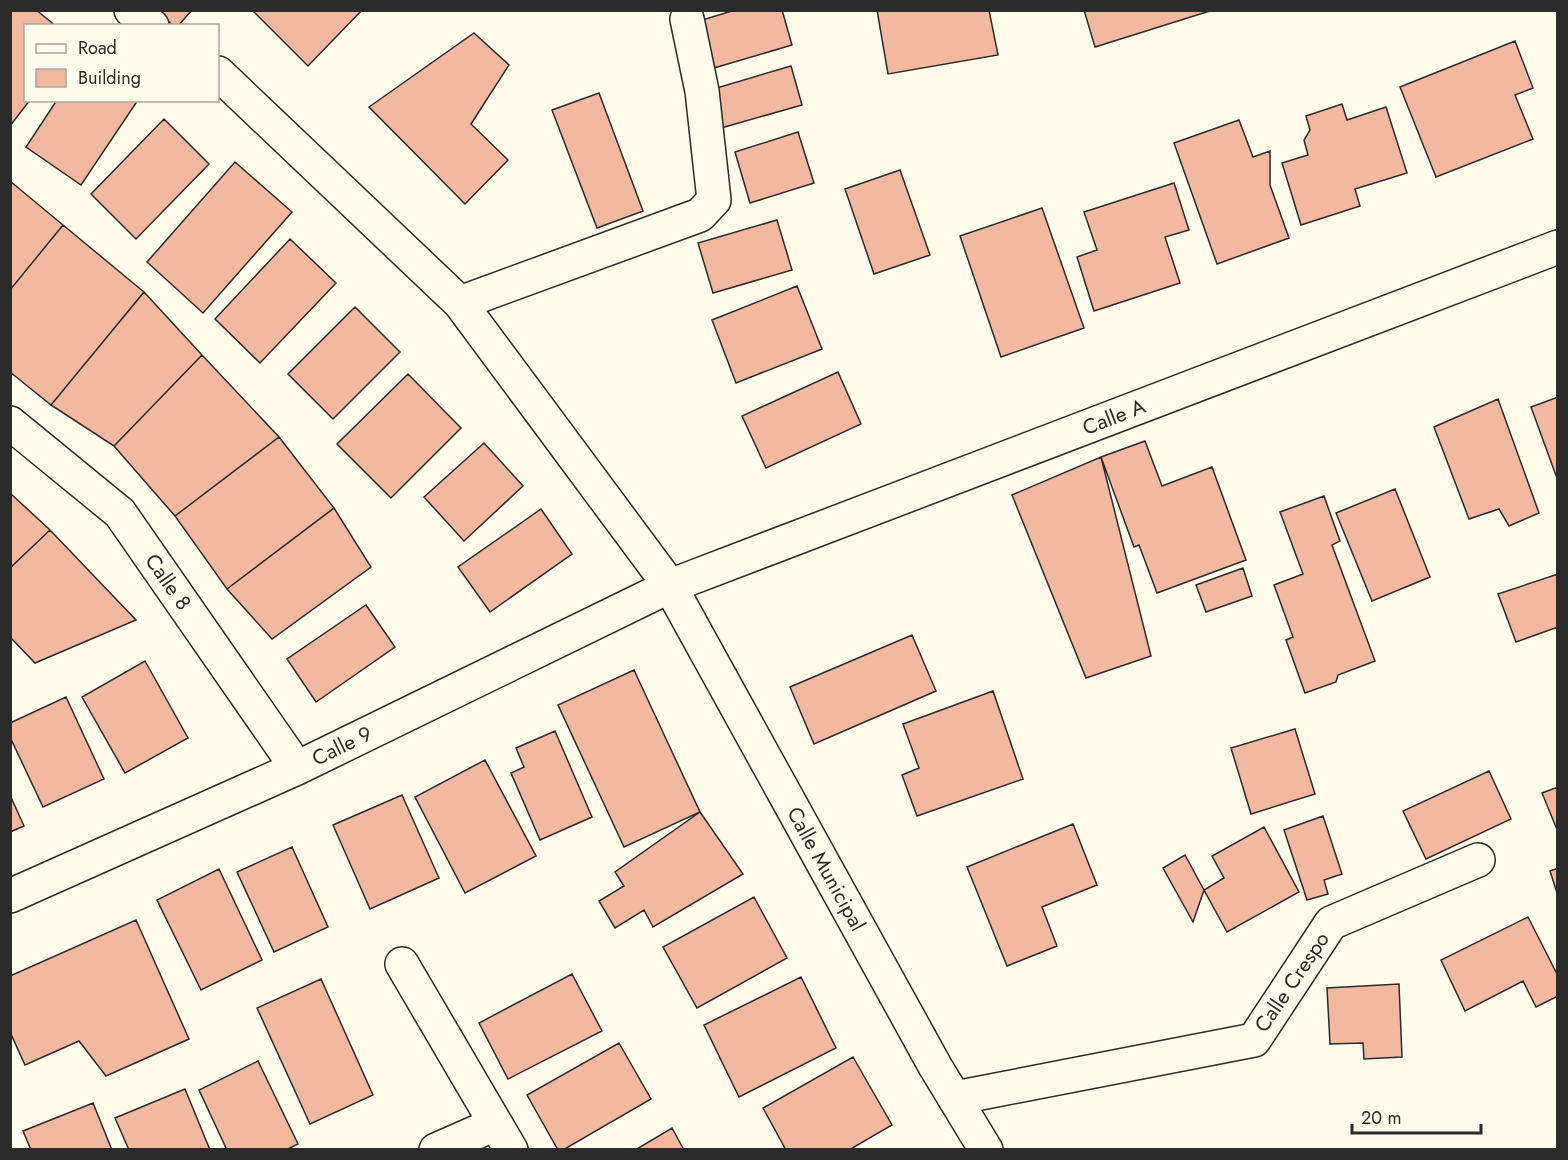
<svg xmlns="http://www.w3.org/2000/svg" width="1568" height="1160" font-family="Jost,sans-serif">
<rect width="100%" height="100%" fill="#fdfbea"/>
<!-- building -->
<path fill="#f2b8a0" stroke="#2b2b2b" stroke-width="1.5" d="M 10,10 L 36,10 L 56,26 L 26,26 L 26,100 L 30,100 L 10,126 Z
M 158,10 L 192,10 L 178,26 L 173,26 Z
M 252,10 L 362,10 L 308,66 Z
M 735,10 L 782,10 L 792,45 L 714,68 L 699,21 Z
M 877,10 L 989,10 L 998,55 L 888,74 Z
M 1084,10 L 1213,10 L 1095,47 Z
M 474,33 L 509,65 L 471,124 L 508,160 L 465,204 L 369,107 Z
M 1515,41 L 1533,88 L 1515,95 L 1533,139 L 1436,177 L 1400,87 Z
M 791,66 L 802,105 L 721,128 L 710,90 Z
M 599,93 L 643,211 L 597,228 L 552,110 Z
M 57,100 L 138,100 L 81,185 L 26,147 Z
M 1342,104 L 1347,120 L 1386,107 L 1407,173 L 1355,189 L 1360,206 L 1301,225 L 1282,163 L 1308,155 L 1304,140 L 1310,130 L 1306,116 Z
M 164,119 L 209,164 L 136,239 L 91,194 Z
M 1239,120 L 1253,157 L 1270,151 L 1270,185 L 1289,238 L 1217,264 L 1174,143 Z
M 798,132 L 814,183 L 750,203 L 735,152 Z
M 235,162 L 292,212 L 203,313 L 147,262 Z
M 900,170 L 930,255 L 874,274 L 845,189 Z
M 10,181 L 63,225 L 10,290 Z
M 1174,183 L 1189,230 L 1165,237 L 1180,283 L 1094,311 L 1077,257 L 1097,250 L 1084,212 Z
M 1042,208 L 1084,328 L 1001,357 L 960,236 Z
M 777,220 L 792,270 L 713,293 L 698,243 Z
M 63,225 L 144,292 L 51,405 L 10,372 L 10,290 Z
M 290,239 L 336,283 L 260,363 L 215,319 Z
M 797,286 L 822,349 L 736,383 L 712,320 Z
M 144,292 L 202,355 L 114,446 L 51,405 Z
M 355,307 L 400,352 L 333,419 L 288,374 Z
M 202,355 L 279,437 L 175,516 L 114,446 Z
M 838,372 L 861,424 L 766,468 L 742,416 Z
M 408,374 L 461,428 L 391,498 L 337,444 Z
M 1558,397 L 1558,481 L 1531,407 Z
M 1498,399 L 1539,513 L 1509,526 L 1499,509 L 1469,519 L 1434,427 Z
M 279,437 L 334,508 L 227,589 L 175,516 Z
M 1145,441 L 1162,486 L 1212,467 L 1246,560 L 1157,593 L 1139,545 L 1134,547 L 1101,457 Z
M 484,443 L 523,486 L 464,541 L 424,497 Z
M 1101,457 L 1151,656 L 1086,678 L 1012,495 Z
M 1395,489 L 1430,577 L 1372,601 L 1336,513 Z
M 10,493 L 50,530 L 10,568 Z
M 1324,496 L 1340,541 L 1332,545 L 1375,661 L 1338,675 L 1336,682 L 1305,693 L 1286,640 L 1293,637 L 1274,585 L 1303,574 L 1280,512 Z
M 334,508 L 371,567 L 272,639 L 227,589 Z
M 541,509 L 572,554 L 490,612 L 458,567 Z
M 50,530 L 136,620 L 35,663 L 10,637 L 10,568 Z
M 1243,568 L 1252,596 L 1206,612 L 1196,585 Z
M 1558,574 L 1558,627 L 1516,642 L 1498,594 Z
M 366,605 L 395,647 L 316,702 L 287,659 Z
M 912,635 L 936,691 L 814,744 L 790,687 Z
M 145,661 L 188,738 L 125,773 L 82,697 Z
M 634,670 L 700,812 L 624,847 L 558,705 Z
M 993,691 L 1023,779 L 917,816 L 902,775 L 919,768 L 903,724 Z
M 66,697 L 104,779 L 43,807 L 10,737 L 10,723 Z
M 1295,729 L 1315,794 L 1251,814 L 1231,748 Z
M 555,731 L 592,817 L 540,840 L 511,773 L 524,767 L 516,748 Z
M 485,760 L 536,856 L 465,893 L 415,797 Z
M 1489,771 L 1511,819 L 1426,859 L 1403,811 Z
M 1558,787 L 1558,832 L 1542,793 Z
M 10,795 L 24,826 L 10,832 Z
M 402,795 L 439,878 L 370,909 L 333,825 Z
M 700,812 L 743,874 L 653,927 L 644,910 L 615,928 L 599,901 L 624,886 L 615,872 Z
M 1323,816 L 1342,874 L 1324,880 L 1328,894 L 1307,900 L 1284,830 Z
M 1073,824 L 1097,885 L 1042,907 L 1057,946 L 1007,966 L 967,867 Z
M 1264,827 L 1299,892 L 1227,932 L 1204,890 L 1224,878 L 1212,856 Z
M 292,847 L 328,927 L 274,952 L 237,872 Z
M 1185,855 L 1204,890 L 1193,922 L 1163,868 Z
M 1558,868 L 1558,896 L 1550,871 Z
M 219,869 L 262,960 L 201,990 L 157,900 Z
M 754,897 L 787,958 L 697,1008 L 663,947 Z
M 1528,917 L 1558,976 L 1558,996 L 1536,1007 L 1523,981 L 1465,1011 L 1441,960 Z
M 136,920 L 189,1039 L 106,1076 L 79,1041 L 25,1065 L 10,1032 L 10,976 Z
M 572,974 L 602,1031 L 508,1079 L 479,1023 Z
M 801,977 L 836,1048 L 739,1097 L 704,1025 Z
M 321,979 L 373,1095 L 310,1124 L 257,1008 Z
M 1399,984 L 1402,1057 L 1364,1059 L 1363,1043 L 1330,1044 L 1327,988 Z
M 619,1043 L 651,1099 L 563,1150 L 558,1150 L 527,1095 Z
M 853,1057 L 892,1125 L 849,1150 L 786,1150 L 763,1108 Z
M 258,1061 L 298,1144 L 286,1150 L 227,1150 L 199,1090 Z
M 185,1089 L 210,1150 L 129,1150 L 115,1118 Z
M 93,1103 L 112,1150 L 31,1150 L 23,1131 Z
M 672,1128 L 684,1150 L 635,1150 Z"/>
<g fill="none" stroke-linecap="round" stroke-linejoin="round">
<defs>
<path id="minor" d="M 131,10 L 152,26
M 218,73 L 460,303 L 670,586 L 935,1066 L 986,1150
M 460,303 L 700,215 L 714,200 L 702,91 L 687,19
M 10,423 L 120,513 L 297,768
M 10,896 L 297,768 L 670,586 L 1558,247
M 402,964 L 511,1150
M 955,1098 L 1254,1040 L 1331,923 L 1478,860
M 436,1150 L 495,1124"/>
</defs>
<!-- minor casing -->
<use href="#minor" stroke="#2b2b2b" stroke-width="36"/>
<!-- minor -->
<use href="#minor" stroke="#fdfbea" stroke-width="33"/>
</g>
<g text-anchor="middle" stroke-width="4.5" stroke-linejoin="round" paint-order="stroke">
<!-- street labels -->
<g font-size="21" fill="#2b2b2b" stroke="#fdfbea">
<text transform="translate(1114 417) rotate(-21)" y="7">Calle A</text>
<text transform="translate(168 582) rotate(55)" y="7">Calle 8</text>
<text transform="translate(342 746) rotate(-26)" y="7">Calle 9</text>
<text transform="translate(826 869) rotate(61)" y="7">Calle Municipal</text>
<text transform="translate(1292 982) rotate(-56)" y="7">Calle Crespo</text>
</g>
</g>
<!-- border -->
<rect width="1568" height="1160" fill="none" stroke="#2b2b2b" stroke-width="24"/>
<!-- legend -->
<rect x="24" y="24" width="195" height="78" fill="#fdfbea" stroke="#a9a89e" stroke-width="1.5"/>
<rect x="36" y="44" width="30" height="9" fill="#fdfbea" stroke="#a9a89e" stroke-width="1.5"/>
<text x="78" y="54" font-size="18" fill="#2b2b2b">Road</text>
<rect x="36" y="69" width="30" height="18" fill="#f2b8a0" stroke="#a9a89e" stroke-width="1.5"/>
<text x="78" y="84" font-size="18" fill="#2b2b2b">Building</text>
<!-- scale -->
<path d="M1352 1124v9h129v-9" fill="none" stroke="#2b2b2b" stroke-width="3"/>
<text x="1361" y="1124" font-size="18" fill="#2b2b2b" stroke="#fdfbea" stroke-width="4.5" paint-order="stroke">20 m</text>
</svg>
